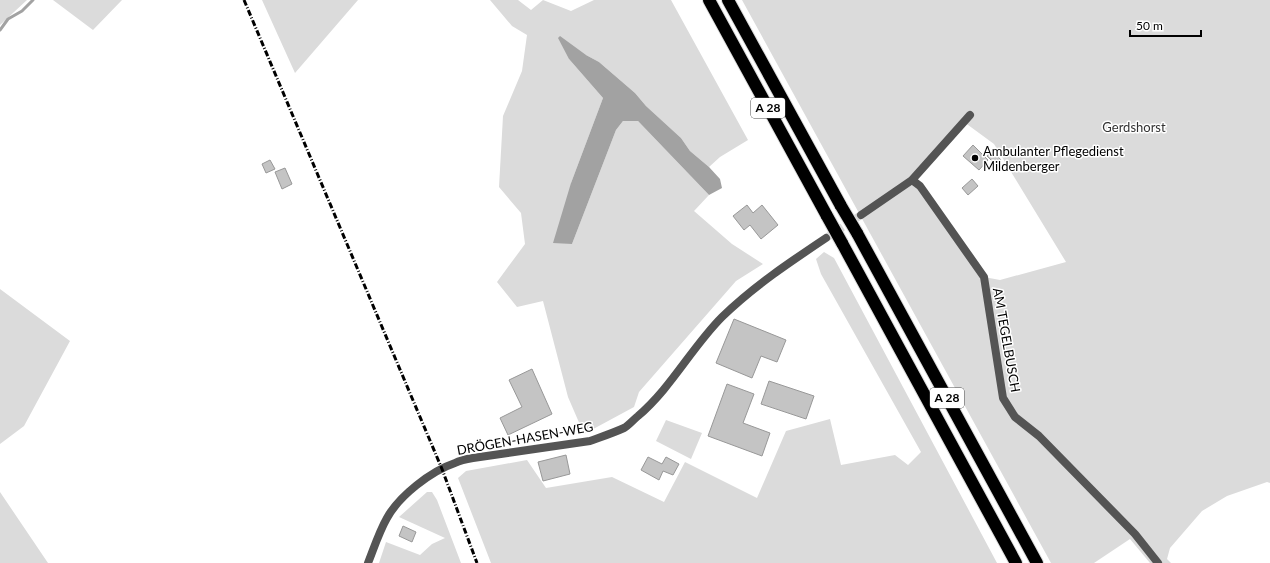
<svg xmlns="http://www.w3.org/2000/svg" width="1270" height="563" font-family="Lato,sans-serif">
<rect width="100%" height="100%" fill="#fff"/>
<!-- green -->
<path fill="#dbdbdb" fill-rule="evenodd" d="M 0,0 L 27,0 L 0,25 Z
M 53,0 L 122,0 L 93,30 Z
M 262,0 L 358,0 L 295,73 Z
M 490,0 L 518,0 L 531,10 L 543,0 L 571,11 L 594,0 L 671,0 L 748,140 L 720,157 L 709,167 L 690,151 L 681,138 L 646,106 L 635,93 L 599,62 L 586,55 L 569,59 L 603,98 L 571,183 L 572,244 L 616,130 L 623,121 L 638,121 L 709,195 L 694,211 L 732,244 L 763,264 L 736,281 L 639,392 L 634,407 L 584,434 L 568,397 L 543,301 L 517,307 L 497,282 L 525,244 L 521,213 L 499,187 L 503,116 L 522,71 L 527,35 L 512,26 Z
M 742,0 L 1270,0 L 1270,483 L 1267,482 L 1227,496 L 1202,511 L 1170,548 L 1167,559 L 1171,563 L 1150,563 L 1130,539 L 1094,563 L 1051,563 ZM 964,122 L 994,144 L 1066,262 L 1000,280 L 984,277 L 913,180 Z
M 824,252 L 834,258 L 997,563 L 491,563 L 458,478 L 466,471 L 527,460 L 546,488 L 612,477 L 664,502 L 685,462 L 757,498 L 786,431 L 830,419 L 841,465 L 895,455 L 908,465 L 921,452 L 821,274 L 816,259 Z
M 0,289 L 70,341 L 24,426 L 0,444 Z
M 666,420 L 702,433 L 691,459 L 656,441 Z
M 0,492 L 48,563 L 0,563 Z
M 427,492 L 432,492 L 437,500 L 461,563 L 379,563 L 386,542 L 420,555 L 432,544 L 445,538 L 399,517 Z"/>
<!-- water -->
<path fill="#a2a2a2" d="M 560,36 L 586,55 L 599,62 L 635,93 L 646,106 L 681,138 L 690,151 L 709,167 L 720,179 L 722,188 L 709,195 L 638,121 L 623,121 L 616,130 L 572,244 L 553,243 L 571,183 L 603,98 L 569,59 L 558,38 Z"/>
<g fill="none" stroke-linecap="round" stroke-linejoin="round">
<!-- stream -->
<path stroke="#a2a2a2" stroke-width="3" d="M 0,30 L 8,19 L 22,11 L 33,0"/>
</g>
<!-- building -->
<path fill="#c4c4c4" stroke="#989898" d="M 973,145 L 988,160 L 979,170 L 963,156 Z
M 992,150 L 1001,160 L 996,165 L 987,156 Z
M 270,160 L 275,169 L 266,173 L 262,164 Z
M 285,168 L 292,184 L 282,189 L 275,172 Z
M 972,179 L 978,186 L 968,195 L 962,188 Z
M 747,205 L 753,213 L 762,205 L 778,225 L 761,239 L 750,225 L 744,230 L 733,216 Z
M 734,319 L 786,340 L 777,362 L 761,356 L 752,378 L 716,363 Z
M 532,369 L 552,414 L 508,435 L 500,418 L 522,407 L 509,380 Z
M 769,381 L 814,396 L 806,419 L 761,404 Z
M 727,384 L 754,394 L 743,423 L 770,433 L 762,456 L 708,436 Z
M 566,455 L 570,474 L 543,481 L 538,462 Z
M 648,457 L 662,464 L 666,457 L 679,464 L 673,475 L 663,471 L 659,480 L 641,470 Z
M 403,526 L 416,532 L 412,542 L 399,536 Z"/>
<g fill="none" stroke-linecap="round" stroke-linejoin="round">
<!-- minor-tunnel -->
<path stroke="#d9d9d9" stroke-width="8" stroke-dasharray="8 4" stroke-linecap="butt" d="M 826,238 L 861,215"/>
<defs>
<path id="motorway" d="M 709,0 L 827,216
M 728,0 L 841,206
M 857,233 L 1037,563
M 842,243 L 1016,563"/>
</defs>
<!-- motorway casing -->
<use href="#motorway" stroke="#dbdbdb" stroke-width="14"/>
<!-- minor -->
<path stroke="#545454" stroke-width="8" d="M 912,180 L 920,186 L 984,277 L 1003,398 L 1015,417 L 1039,436 L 1135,534 L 1158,563
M 861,215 L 912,180 L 970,115
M 368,563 C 374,548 379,532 387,518 C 399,496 431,471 455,463 C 461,460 467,459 473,458 L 590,441 C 601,437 613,433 624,428 C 629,425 633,420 638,416 C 671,388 692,347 722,317 C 754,286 790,262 826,238"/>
<!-- motorway -->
<use href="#motorway" stroke="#000" stroke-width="12"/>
<!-- rail -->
<path stroke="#000" stroke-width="3" stroke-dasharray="6 2 1 2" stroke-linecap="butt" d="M 244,0 L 442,469 L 477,563"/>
<defs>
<path id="motorway-bridge" d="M 841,206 L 857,233
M 827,216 L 842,243"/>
</defs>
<!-- motorway-bridge casing -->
<use href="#motorway-bridge" stroke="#dbdbdb" stroke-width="14" stroke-linecap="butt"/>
<!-- motorway-bridge -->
<use href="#motorway-bridge" stroke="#000" stroke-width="12"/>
</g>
<!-- markers -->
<circle fill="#000" stroke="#fff" stroke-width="1.5" cx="975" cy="158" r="4"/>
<g text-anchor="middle" stroke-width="3" stroke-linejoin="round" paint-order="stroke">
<!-- shield labels -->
<g fill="#fff" stroke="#4c4c4c" stroke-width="1">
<rect x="751" y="98" width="34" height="20" rx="3"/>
<rect x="930" y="388" width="34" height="20" rx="3"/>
</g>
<g font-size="12" font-weight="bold" fill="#000">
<text x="768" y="112">A 28</text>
<text x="947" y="402">A 28</text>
</g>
<!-- park labels -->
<g font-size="13" fill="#323232" stroke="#fff">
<text x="1134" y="132">Gerdshorst</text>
</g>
<!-- poi labels -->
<g font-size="13" fill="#000" stroke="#fff" text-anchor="start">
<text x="983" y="156">Ambulanter Pflegedienst<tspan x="983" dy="15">Mildenberger</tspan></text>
</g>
<!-- street labels -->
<g font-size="13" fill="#000" stroke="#fff">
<text transform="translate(1007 340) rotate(80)" y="5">AM TEGELBUSCH</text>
<text transform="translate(525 438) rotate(-10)" y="5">DRÖGEN-HASEN-WEG</text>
</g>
</g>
<!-- scale -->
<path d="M1130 30v6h71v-6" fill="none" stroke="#000000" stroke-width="2"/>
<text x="1136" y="30" font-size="12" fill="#000000" stroke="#ffffff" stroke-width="3" paint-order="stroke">50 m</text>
</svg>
